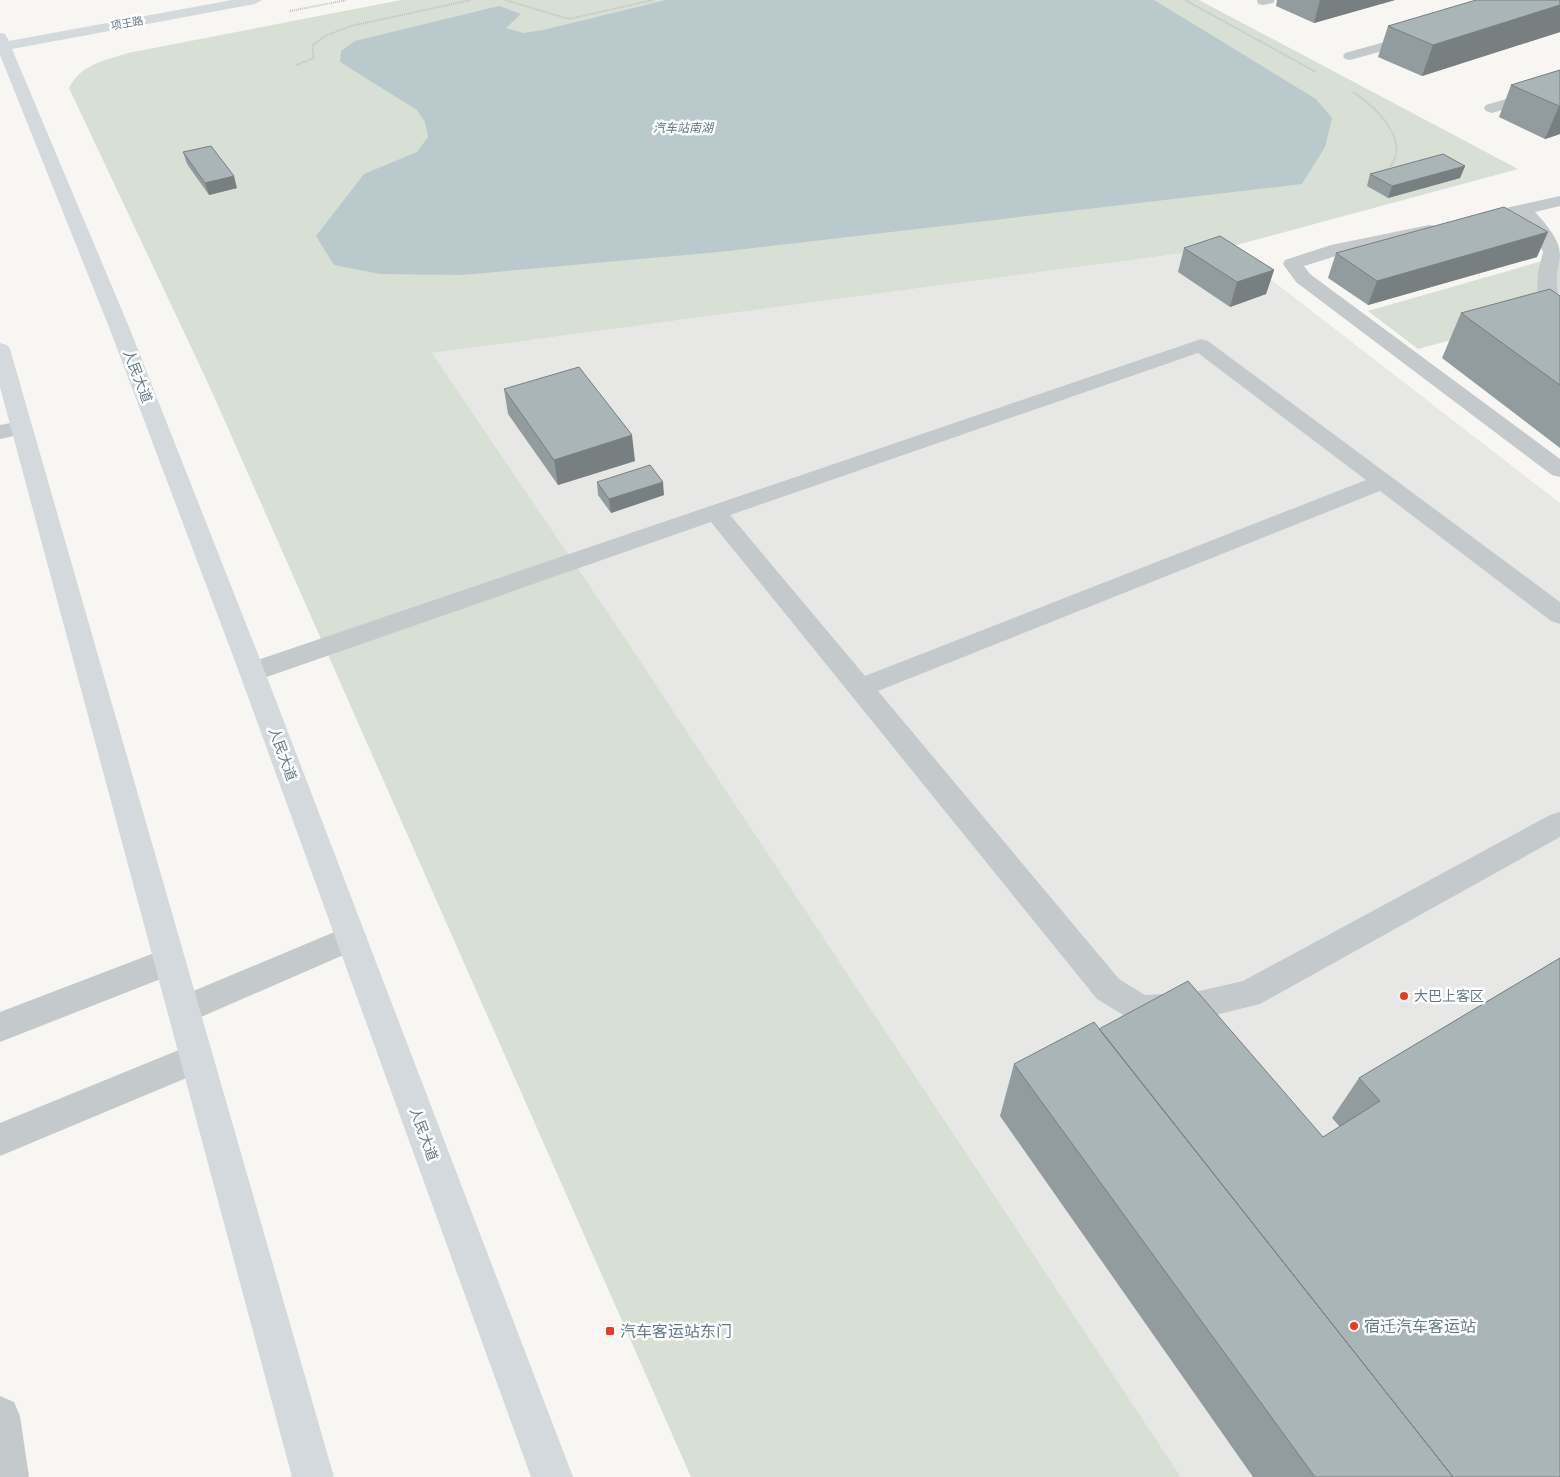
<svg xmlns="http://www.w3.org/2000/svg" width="1560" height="1477" font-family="Overpass,'Noto Sans SC',sans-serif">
<rect width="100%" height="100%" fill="#f7f6f3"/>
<!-- built -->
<path fill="#e7e8e6" d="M 1229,247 L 1560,503 L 1560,1477 L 1181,1477 L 621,632 L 432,353 Z"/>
<!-- green -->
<path fill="#d8dfd4" d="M 401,0 L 1199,0 L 1518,169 L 1229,247 L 432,353 L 621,632 L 1181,1477 L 691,1477 L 208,383 L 69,88 C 81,64 104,61 128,53 Z
M 1560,256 L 1560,344 L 1526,320 L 1418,349 L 1368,311 Z"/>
<!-- water -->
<path fill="#bac9cc" d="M 666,0 L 1154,0 L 1316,99 L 1332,118 L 1325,147 L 1302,184 L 719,252 L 461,275 L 380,274 L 334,265 L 316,236 L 364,174 L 417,152 L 428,137 L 425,122 L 417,110 L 340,62 L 341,51 L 355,41 L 499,6 L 521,14 L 506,28 L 523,33 L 543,30 Z"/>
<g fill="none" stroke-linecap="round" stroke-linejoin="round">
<!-- path -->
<path stroke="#bfc2c4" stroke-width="2" stroke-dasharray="1 1" stroke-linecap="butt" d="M 505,0 L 569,19 L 653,0
M 1185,0 L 1316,72
M 290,11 L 347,0
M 296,65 L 314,58 L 312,46 L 325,36 L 351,26 L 471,0
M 1353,92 C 1371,104 1400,129 1396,154 C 1395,160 1390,166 1388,172"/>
<!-- service -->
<path fill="#c4c9cb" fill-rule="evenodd" d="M 1257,0 L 1275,0 L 1273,3 L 1263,5 L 1258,4 Z
M 1417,33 L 1422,34 L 1424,37 L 1422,40 L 1350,60 L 1345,59 L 1343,56 L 1345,53 Z
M 1560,83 L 1560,93 L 1492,113 L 1486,111 L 1484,108 L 1486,105 Z
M 1560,196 L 1560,206 L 1535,212 C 1545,223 1560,239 1560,255 C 1559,265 1556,273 1557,282 C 1557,295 1560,304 1560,317 L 1553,315 L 1537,295 L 1538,272 L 1543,252 L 1534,233 L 1518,216 L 1476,225 L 1470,224 L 1467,220 L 1470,216 Z
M 1429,225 L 1435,226 L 1438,230 L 1435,234 L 1336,256 L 1304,266 L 1310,274 L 1560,459 L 1560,477 L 1552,475 L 1296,282 L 1283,264 L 1285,260 L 1331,245 Z
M 1201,339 L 1208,341 L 1560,602 L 1560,624 L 1551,621 L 1380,491 L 878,691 L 1119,979 L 1145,995 L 1195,992 L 1243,981 L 1550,815 L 1560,812 L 1560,837 L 1260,1004 L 1195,1020 L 1141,1023 L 1130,1019 L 1097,999 L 711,522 L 261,679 L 252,681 L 243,679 L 239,672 L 243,665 ZM 1198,353 L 1366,480 L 865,676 L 730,515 Z
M 21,421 L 29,423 L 32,428 L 29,433 L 0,439 L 0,425 Z
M 351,925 L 362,929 L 367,938 L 362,947 L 194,1020 L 183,1024 L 172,1020 L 167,1010 L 172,1000 Z
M 170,947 L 181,951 L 186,961 L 181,971 L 0,1042 L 0,1012 Z
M 196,1043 L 208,1047 L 213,1058 L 208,1069 L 0,1156 L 0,1123 Z
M 0,1396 L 14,1402 L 20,1416 L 29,1477 L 0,1477 Z"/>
<!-- secondary -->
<path fill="#d4d9dd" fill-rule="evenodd" d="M 232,0 L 262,0 L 255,4 L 12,49 L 129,327 L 265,672 L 573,1477 L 531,1477 L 239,672 L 109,327 L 0,55 L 0,33 L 5,34 L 9,41 Z
M 0,343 L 7,345 L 10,349 L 334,1477 L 292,1477 L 0,387 Z"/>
</g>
<!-- wall -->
<path fill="#929c9e" d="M 1277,0 L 1395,0 L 1314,23 L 1276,6 Z
M 1560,0 L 1560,32 L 1422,76 L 1378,57 L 1388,26 Z
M 1560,70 L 1560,134 L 1545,139 L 1499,117 L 1511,85 Z
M 183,152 L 237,188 L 209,195 L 187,164 Z
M 1465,166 L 1460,178 L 1388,198 L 1367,186 L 1370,174 Z
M 1184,248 L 1274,270 L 1266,294 L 1230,307 L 1178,272 Z
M 1336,253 L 1537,257 L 1368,305 L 1328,278 Z
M 1560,296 L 1560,448 L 1442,358 L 1461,313 Z
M 504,389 L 635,461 L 558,485 L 508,414 Z
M 597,482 L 664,495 L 611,513 L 598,495 Z
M 1560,958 L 1560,1477 L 1253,1477 L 1000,1116 L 1014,1064 L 1099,1029 L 1323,1137 L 1340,1127 L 1332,1118 L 1359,1078 Z"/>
<!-- shaded-wall -->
<path fill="#777f81" d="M 1320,0 L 1395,0 L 1314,23 Z
M 1560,5 L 1560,32 L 1422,76 L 1433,45 Z
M 1559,106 L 1560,106 L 1560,134 L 1545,139 Z
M 1465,166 L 1460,178 L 1388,198 L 1392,186 Z
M 234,176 L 237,188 L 209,195 L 205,183 Z
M 1548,232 L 1537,257 L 1368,305 L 1377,281 Z
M 1274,270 L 1266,294 L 1230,307 L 1237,282 Z
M 632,435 L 635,461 L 558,485 L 554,460 Z
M 663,482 L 664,495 L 611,513 L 609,499 Z"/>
<!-- building -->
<path fill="#aab5b8" stroke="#777f81" d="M 1476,0 L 1560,0 L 1560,5 L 1433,45 L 1388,26 Z
M 1560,70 L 1560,106 L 1559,106 L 1511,85 Z
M 211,146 L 234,176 L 205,183 L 183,152 Z
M 1443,154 L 1465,166 L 1392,186 L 1370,174 Z
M 1504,207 L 1548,232 L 1377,281 L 1336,253 Z
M 1220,236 L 1274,270 L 1237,282 L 1184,248 Z
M 1550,289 L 1560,296 L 1560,385 L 1461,313 Z
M 579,367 L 632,435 L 554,460 L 504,389 Z
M 650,465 L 663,482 L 609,499 L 597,482 Z
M 1560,958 L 1560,1477 L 1453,1477 L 1099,1029 L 1188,981 L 1323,1137 L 1380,1101 L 1359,1078 Z
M 1094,1022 L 1453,1477 L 1315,1477 L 1014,1064 Z"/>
<!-- markers -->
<g fill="#ef3a1a" stroke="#fff" stroke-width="2">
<circle cx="1404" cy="996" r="5"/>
<circle cx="1354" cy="1326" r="5"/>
<rect x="605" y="1326" width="10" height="10" rx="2.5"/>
</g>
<g text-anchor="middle" stroke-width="5" stroke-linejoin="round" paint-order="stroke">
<!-- far-street labels -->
<g font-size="11" fill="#637a86" stroke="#fff">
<text transform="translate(127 23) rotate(-10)" y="4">项王路</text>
</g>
<!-- far-water labels -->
<g font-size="12" font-style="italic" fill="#5a767c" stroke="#fff">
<text x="683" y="132">汽车站南湖</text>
</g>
<!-- street labels -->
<g font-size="14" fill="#637a86" stroke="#fff">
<text transform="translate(138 376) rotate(69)" y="5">人民大道</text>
<text transform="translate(283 754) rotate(70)" y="5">人民大道</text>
<text transform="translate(424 1134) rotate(70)" y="5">人民大道</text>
</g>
<!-- poi labels -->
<g font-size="14" fill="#637a86" stroke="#fff" text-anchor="start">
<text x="1414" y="1001">大巴上客区</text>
</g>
<!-- near-poi labels -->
<g font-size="16" fill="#637a86" stroke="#fff" text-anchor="start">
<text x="1364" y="1332">宿迁汽车客运站</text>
<text x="620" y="1337">汽车客运站东门</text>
</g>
</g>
</svg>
